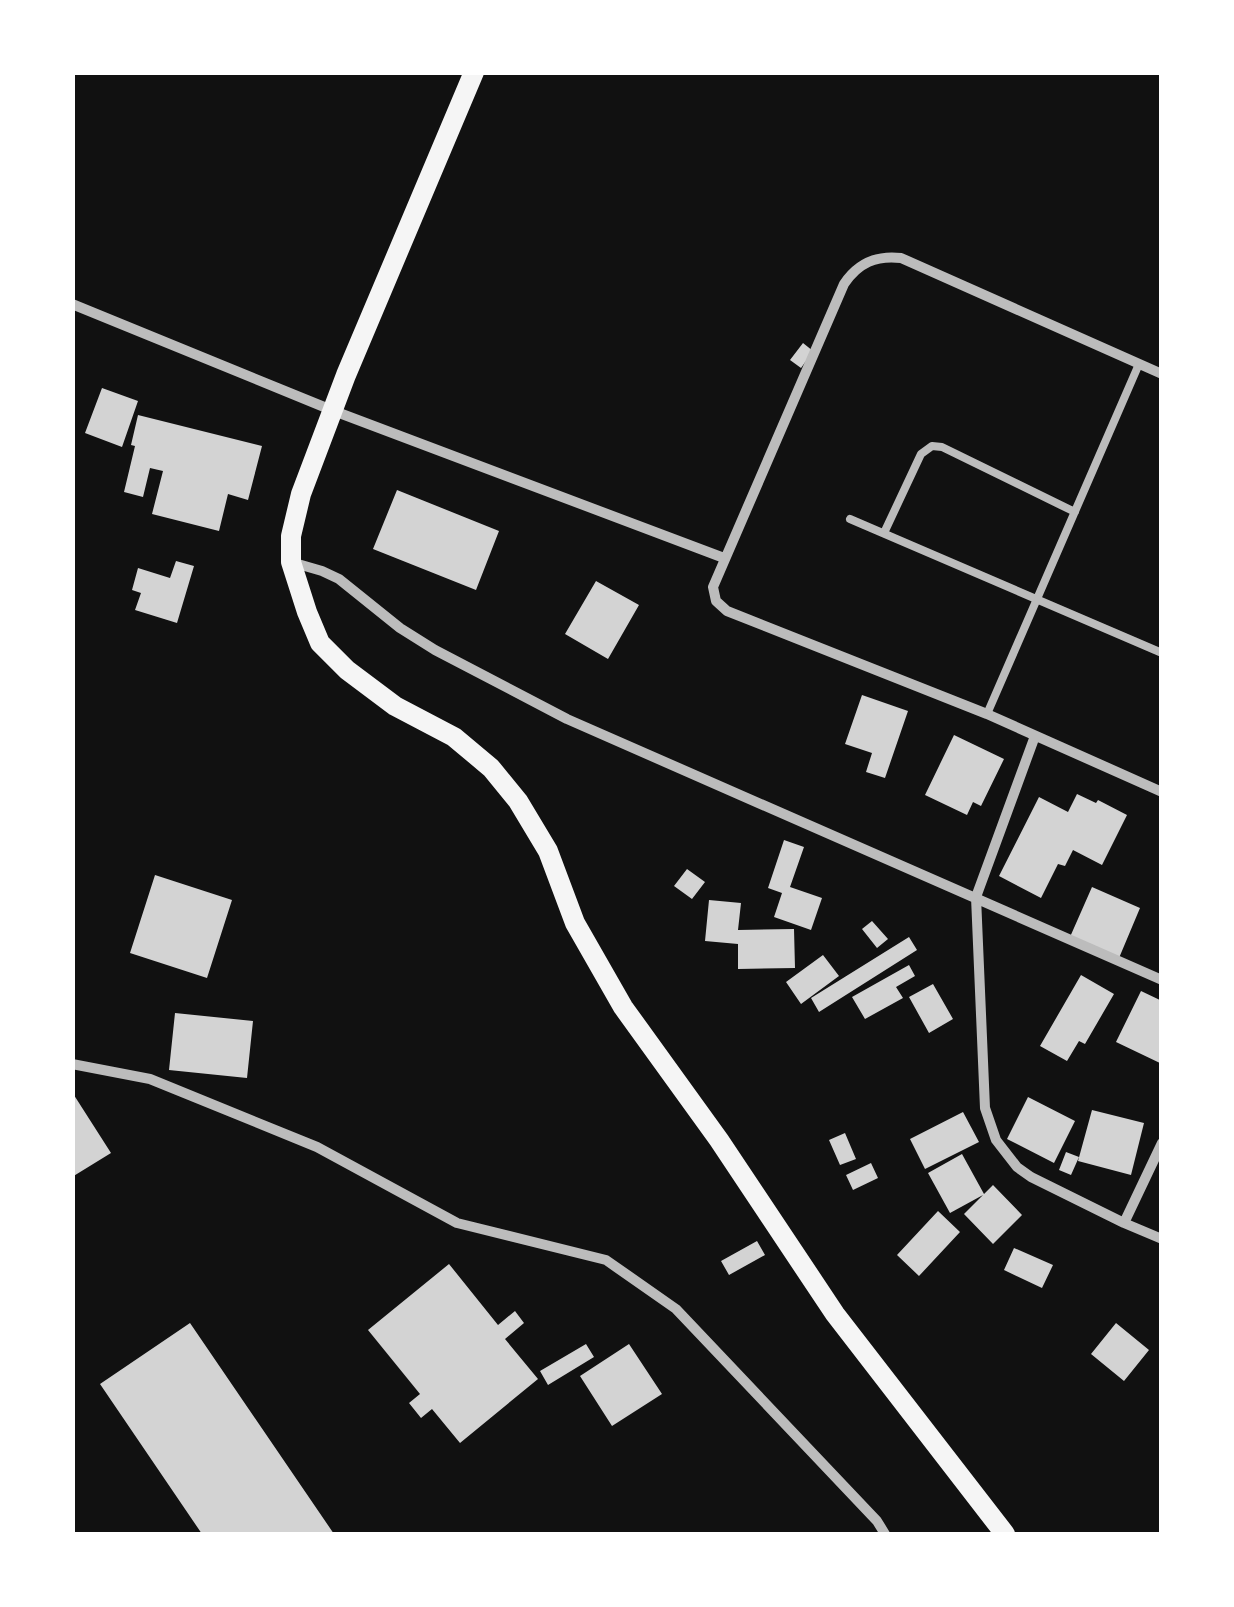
<svg xmlns="http://www.w3.org/2000/svg" width="1234" height="1607" font-family="'Titillium Web',sans-serif">
<rect width="100%" height="100%" fill="#111"/>
<!-- building -->
<path fill="#d3d3d3" d="M 803,343 L 813,351 L 801,368 L 790,360 Z
M 102,388 L 138,401 L 122,447 L 85,433 Z
M 138,415 L 262,446 L 248,500 L 228,494 L 219,531 L 152,514 L 163,471 L 150,468 L 143,497 L 124,492 L 135,446 L 131,445 Z
M 397,490 L 499,531 L 476,590 L 373,549 Z
M 176,561 L 194,566 L 177,623 L 135,610 L 141,593 L 132,590 L 138,568 L 170,578 Z
M 596,581 L 639,605 L 608,659 L 565,634 Z
M 862,695 L 908,711 L 885,778 L 866,772 L 872,753 L 845,744 Z
M 954,735 L 1004,759 L 981,806 L 973,802 L 967,815 L 925,795 Z
M 1077,794 L 1096,803 L 1098,800 L 1127,815 L 1102,865 L 1073,850 L 1065,866 L 1058,864 L 1041,898 L 999,876 L 1039,797 L 1068,812 Z
M 784,840 L 804,847 L 790,887 L 822,898 L 811,930 L 774,917 L 782,893 L 768,888 Z
M 687,869 L 705,882 L 692,899 L 674,886 Z
M 155,875 L 232,900 L 207,978 L 130,953 Z
M 1092,887 L 1140,908 L 1119,958 L 1070,937 Z
M 709,900 L 741,903 L 738,930 L 794,929 L 795,968 L 738,969 L 738,944 L 705,941 Z
M 872,921 L 888,939 L 877,948 L 862,929 Z
M 909,937 L 917,950 L 819,1012 L 811,998 Z
M 823,955 L 839,976 L 801,1004 L 786,982 Z
M 909,965 L 915,976 L 896,987 L 903,998 L 865,1019 L 852,997 Z
M 1081,975 L 1114,994 L 1085,1044 L 1079,1041 L 1067,1061 L 1040,1046 Z
M 933,984 L 953,1019 L 929,1033 L 909,997 Z
M 1141,991 L 1162,1001 L 1162,1064 L 1116,1042 Z
M 175,1013 L 253,1021 L 247,1078 L 169,1070 Z
M 72,1092 L 111,1153 L 72,1177 Z
M 1028,1097 L 1075,1121 L 1054,1163 L 1007,1139 Z
M 1092,1110 L 1144,1123 L 1131,1175 L 1078,1161 Z
M 963,1112 L 979,1142 L 925,1169 L 910,1139 Z
M 845,1133 L 856,1159 L 840,1165 L 829,1140 Z
M 1066,1152 L 1079,1157 L 1071,1175 L 1059,1170 Z
M 962,1154 L 984,1194 L 993,1185 L 1022,1215 L 993,1244 L 964,1214 L 983,1195 L 950,1213 L 928,1173 Z
M 871,1163 L 878,1178 L 853,1190 L 846,1175 Z
M 938,1211 L 960,1232 L 919,1276 L 897,1255 Z
M 757,1241 L 765,1255 L 729,1275 L 721,1261 Z
M 1014,1248 L 1053,1265 L 1042,1288 L 1004,1270 Z
M 449,1264 L 498,1325 L 515,1311 L 524,1323 L 505,1339 L 538,1379 L 460,1443 L 432,1409 L 421,1418 L 409,1403 L 420,1394 L 368,1330 Z
M 190,1323 L 334,1534 L 202,1534 L 100,1384 Z
M 1116,1323 L 1149,1350 L 1124,1381 L 1091,1354 Z
M 586,1344 L 594,1357 L 548,1385 L 540,1371 Z
M 629,1344 L 662,1394 L 612,1426 L 580,1376 Z"/>
<g fill="none" stroke-linecap="round" stroke-linejoin="round">
<!-- service -->
<path stroke="#bcbcbc" stroke-width="8" d="M 850,519 L 1162,653
M 884,533 L 921,454 L 932,446 L 942,447 L 1075,512
M 987,714 L 1139,364"/>
<!-- minor -->
<path stroke="#bcbcbc" stroke-width="10" d="M 72,304 L 334,411 L 724,558
M 1162,374 L 901,258 C 876,255 858,263 844,284 L 713,587 L 716,601 L 727,611 L 987,714 L 1162,792
M 291,562 L 322,571 L 339,579 L 400,628 L 435,650 L 567,719 L 1162,980
M 1035,736 L 976,897 L 985,1108 L 996,1140 L 1017,1167 L 1031,1177 L 1124,1223 L 1162,1239
M 72,1064 L 150,1079 L 317,1147 L 457,1223 L 606,1260 L 676,1309 L 877,1521 L 885,1534
M 1124,1223 L 1162,1143"/>
<!-- secondary -->
<path stroke="#f5f5f5" stroke-width="20" d="M 474,72 L 346,375 L 301,494 L 291,536 L 291,562 L 307,612 L 320,643 L 347,670 L 395,706 L 454,737 L 491,768 L 518,801 L 548,851 L 575,923 L 623,1007 L 719,1140 L 835,1314 L 1005,1534"/>
</g>
<!-- border -->
<rect width="1234" height="1607" fill="none" stroke="#ffffff" stroke-width="150"/>
</svg>
